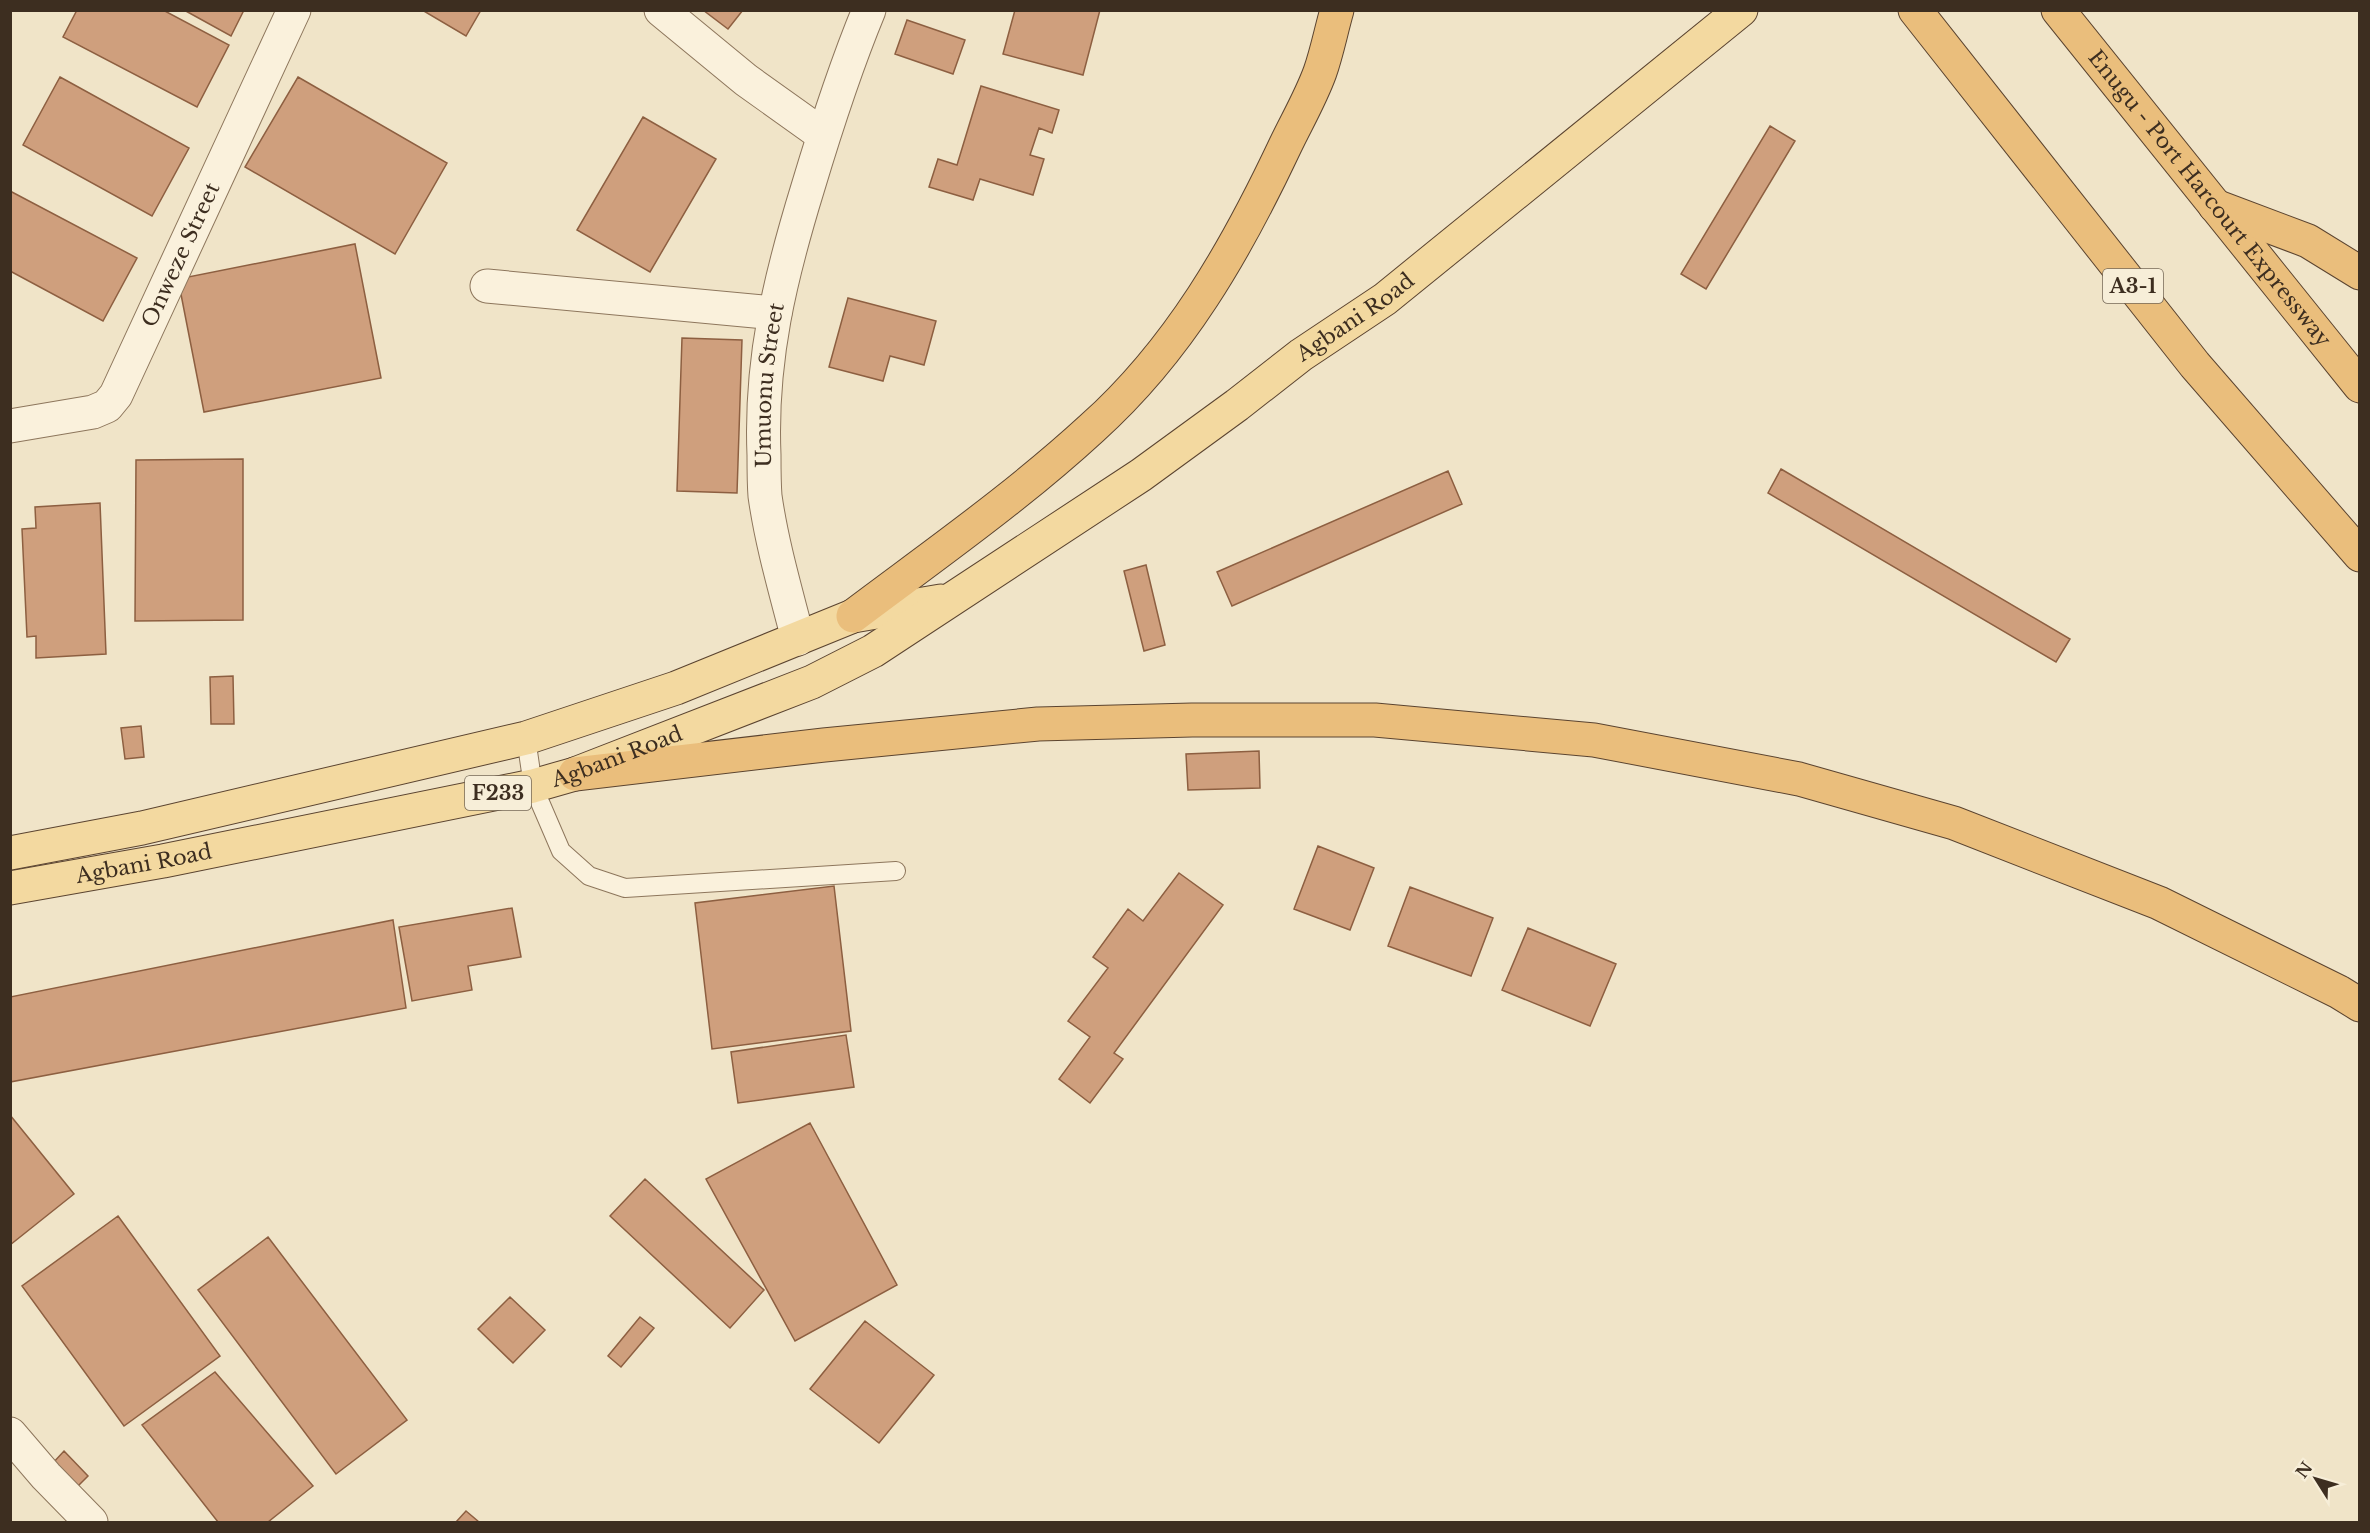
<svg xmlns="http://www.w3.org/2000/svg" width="2370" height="1533" font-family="'Libre Baskerville',serif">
<rect width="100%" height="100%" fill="#f0e4c8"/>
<!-- building -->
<path fill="#cf9f7d" stroke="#8d5f41" stroke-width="1.5" d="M 77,10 L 163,10 L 229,45 L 197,107 L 63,37 Z
M 184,10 L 244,10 L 231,36 Z
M 422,10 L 481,10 L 466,36 Z
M 703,10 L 743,10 L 728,29 Z
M 1015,10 L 1100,10 L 1083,75 L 1003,54 Z
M 907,20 L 965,40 L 953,74 L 895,54 Z
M 60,77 L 189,148 L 152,216 L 23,145 Z
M 298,77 L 447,163 L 395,254 L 245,167 Z
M 981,86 L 1059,110 L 1052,133 L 1039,128 L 1030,155 L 1044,159 L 1033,195 L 980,179 L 973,200 L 929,187 L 938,159 L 957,165 Z
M 643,117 L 716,159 L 650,272 L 577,230 Z
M 1770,126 L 1795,141 L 1706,289 L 1681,274 Z
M 10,191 L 137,258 L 103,321 L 10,271 Z
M 355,244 L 381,378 L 204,412 L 178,279 Z
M 848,298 L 936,321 L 924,365 L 890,356 L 883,381 L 829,367 Z
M 682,338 L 742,340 L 737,493 L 677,491 Z
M 243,459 L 243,620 L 135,621 L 136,460 Z
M 1781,469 L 2070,639 L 2056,662 L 1768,493 Z
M 1448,471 L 1462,504 L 1232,606 L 1217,572 Z
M 100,503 L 106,654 L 36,658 L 36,636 L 27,637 L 22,529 L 36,528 L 35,507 Z
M 1146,565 L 1165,645 L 1144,651 L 1124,571 Z
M 233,676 L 234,724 L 211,724 L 210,677 Z
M 141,726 L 144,757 L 125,759 L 121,728 Z
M 1259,751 L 1260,788 L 1188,790 L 1186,754 Z
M 1318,846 L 1374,868 L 1350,930 L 1294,909 Z
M 1179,873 L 1223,905 L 1114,1053 L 1123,1059 L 1090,1103 L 1059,1079 L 1090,1037 L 1068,1021 L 1108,968 L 1093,957 L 1128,909 L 1143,921 Z
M 834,886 L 851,1031 L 712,1049 L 695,903 Z
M 1410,887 L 1493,918 L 1471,976 L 1388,946 Z
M 512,908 L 521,957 L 468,966 L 472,990 L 412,1001 L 399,927 Z
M 393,920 L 406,1008 L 10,1082 L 10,997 Z
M 1528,928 L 1616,964 L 1590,1026 L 1502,990 Z
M 846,1035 L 854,1087 L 738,1103 L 731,1052 Z
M 10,1115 L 74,1194 L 10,1245 Z
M 810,1123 L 897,1285 L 795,1341 L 706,1179 Z
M 645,1179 L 764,1290 L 730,1328 L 610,1216 Z
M 118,1216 L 220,1356 L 124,1426 L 22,1286 Z
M 268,1237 L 407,1420 L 336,1474 L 198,1290 Z
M 510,1297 L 545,1330 L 513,1363 L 478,1329 Z
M 640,1317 L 654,1328 L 621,1367 L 608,1356 Z
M 865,1321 L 934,1375 L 879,1443 L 810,1389 Z
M 215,1372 L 313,1486 L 268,1522 L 218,1522 L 142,1425 Z
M 64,1451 L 88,1476 L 76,1488 L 52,1464 Z
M 466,1511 L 479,1522 L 456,1522 Z"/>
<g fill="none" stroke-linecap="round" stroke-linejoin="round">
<defs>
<path id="service" d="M 526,738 L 533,786 L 561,851 L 589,876 L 625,888 L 896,871"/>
<g id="minor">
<path d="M 661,10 L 746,80 L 823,135"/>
<path d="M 487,286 L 775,313"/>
<path id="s1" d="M 10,426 L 93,412 L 107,406 L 116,395 L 294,10"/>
<path id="s2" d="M 798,639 C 786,592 772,545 765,496 C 764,483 764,469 764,455 C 760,360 780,278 808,187 C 826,127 845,68 869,10"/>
</g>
<path id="tertiary" d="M 10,1434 L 46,1476 L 91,1522"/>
<g id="primary">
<path d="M 10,853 L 142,828 L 526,738 L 676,688 L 853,616 L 941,601"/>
<path id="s3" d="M 10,888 L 163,861 L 533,786 L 575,774 L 812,682 L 873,651 L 1141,475 L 1237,405 L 1301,355 L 1385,299 L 1741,10"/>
</g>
<g id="trunk">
<path d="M 1915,10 L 2195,365 L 2360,555"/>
<path id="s4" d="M 2058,10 L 2360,386"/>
<path d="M 2215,206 L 2308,241 L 2360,273"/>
<path d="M 853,616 C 934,555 1017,497 1092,428 C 1179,350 1236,250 1285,146 C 1297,121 1311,97 1320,72 C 1327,52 1331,31 1337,10"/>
<path d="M 575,774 L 824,745 L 1038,724 L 1192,720 L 1375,720 L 1594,740 L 1799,779 L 1954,823 L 2159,903 L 2339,992 L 2360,1005"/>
</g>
</defs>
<!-- service casing -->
<use href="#service" stroke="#8d765c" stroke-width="20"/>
<!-- minor casing -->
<use href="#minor" stroke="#8d765c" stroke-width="35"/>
<!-- tertiary casing -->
<use href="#tertiary" stroke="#8d765c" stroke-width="35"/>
<!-- primary casing -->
<use href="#primary" stroke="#5b4430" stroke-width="35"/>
<!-- trunk casing -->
<use href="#trunk" stroke="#5b4430" stroke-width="35"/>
<!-- service -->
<use href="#service" stroke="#faf1dc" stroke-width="18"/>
<!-- minor -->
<use href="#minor" stroke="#faf1dc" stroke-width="33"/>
<!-- tertiary -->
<use href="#tertiary" stroke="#faf1dc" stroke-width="33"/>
<!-- primary -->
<use href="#primary" stroke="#f3d9a0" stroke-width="33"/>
<!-- trunk -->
<use href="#trunk" stroke="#eabe7c" stroke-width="33"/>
</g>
<g text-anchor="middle" stroke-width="5" stroke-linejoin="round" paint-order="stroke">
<!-- shield labels -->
<g fill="#f7eed8" stroke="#756857" stroke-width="1.5">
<rect x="2103" y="269" width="60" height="34" rx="4.5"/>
<rect x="465" y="776" width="66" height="34" rx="4.5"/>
</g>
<g font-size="20" font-weight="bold" fill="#3d2e20">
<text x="2133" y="293">A3-1</text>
<text x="498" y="800">F233</text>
</g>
<!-- street labels -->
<g font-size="21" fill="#3d2e20" stroke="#f7eed8">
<text dy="7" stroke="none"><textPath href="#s4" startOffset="242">Enugu - Port Harcourt Expressway</textPath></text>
<text dy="7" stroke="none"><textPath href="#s1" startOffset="268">Onweze Street</textPath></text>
<text dy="7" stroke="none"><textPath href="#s3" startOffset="1486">Agbani Road</textPath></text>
<text dy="7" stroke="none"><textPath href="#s2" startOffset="258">Umuonu Street</textPath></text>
<text dy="7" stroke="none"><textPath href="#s3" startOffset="622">Agbani Road</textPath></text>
<text dy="7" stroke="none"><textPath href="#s3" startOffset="136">Agbani Road</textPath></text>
</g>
</g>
<!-- border -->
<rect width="2370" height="1533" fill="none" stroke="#3d2e20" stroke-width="24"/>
<!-- north arrow -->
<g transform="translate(2316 1479) rotate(307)" stroke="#f7eed8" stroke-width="4.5" paint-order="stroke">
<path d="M0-4.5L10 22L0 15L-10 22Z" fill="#3d2e20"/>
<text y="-9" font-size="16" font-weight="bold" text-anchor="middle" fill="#3d2e20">N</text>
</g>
</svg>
